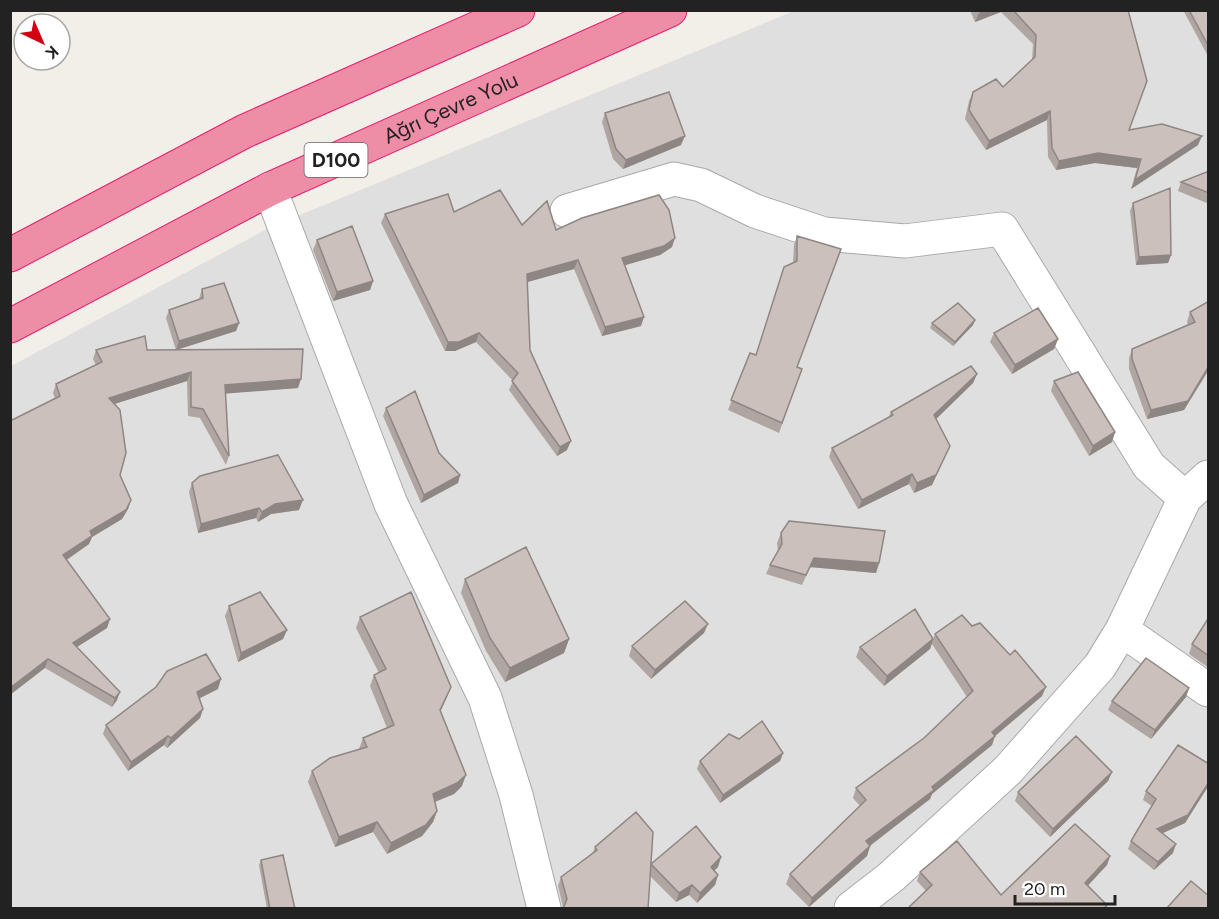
<svg xmlns="http://www.w3.org/2000/svg" width="1219" height="919" font-family="Figtree,sans-serif">
<rect width="100%" height="100%" fill="#f2eee8"/>
<!-- residential -->
<path fill="#e0dfdf" d="M 794,11 L 1208,11 L 1208,908 L 11,908 L 11,366 L 271,227 Z"/>
<g fill="none" stroke-linecap="round" stroke-linejoin="round">
<defs>
<path id="street" d="M 270,189 L 391,504 L 485,698 L 516,795 L 544,908
M 567,211 L 674,179 L 701,185 L 755,211 L 824,234 L 905,241 L 1002,229 L 1149,466 L 1185,498
M 1122,630 L 1208,690
M 851,908 L 891,877 L 1008,770 L 1100,666 L 1122,630 L 1185,498 L 1208,477"/>
<g id="highway">
<path d="M 10,255 L 245,131 L 518,10"/>
<path id="s1" d="M 10,326 L 270,189 L 670,10"/>
</g>
</defs>
<!-- street casing -->
<use href="#street" stroke="#a9a9a9" stroke-width="35"/>
<!-- highway casing -->
<use href="#highway" stroke="#e61f73" stroke-width="35"/>
<!-- street -->
<use href="#street" stroke="#fff" stroke-width="33"/>
<!-- highway -->
<use href="#highway" stroke="#ed8da6" stroke-width="33"/>
</g>
<!-- wall -->
<path fill="#afa5a1" d="M 970,10 L 1128,10 L 1129,130 L 1198,145 L 1131,189 L 1137,168 L 1095,163 L 1056,170 L 1048,157 L 1047,120 L 986,150 L 965,119 L 969,101 L 973,92 L 1003,87 L 1032,60 L 1033,44 L 1001,12 L 975,22 Z
M 1183,10 L 1209,10 L 1209,58 Z
M 605,113 L 681,145 L 623,169 L 613,159 L 602,122 Z
M 1209,171 L 1209,204 L 1178,191 L 1181,182 Z
M 1133,203 L 1171,255 L 1168,263 L 1136,265 L 1130,211 Z
M 454,212 L 522,225 L 672,247 L 660,255 L 625,265 L 641,326 L 602,336 L 574,269 L 527,282 L 530,350 L 567,450 L 557,456 L 509,390 L 513,381 L 476,342 L 455,351 L 445,351 L 381,223 L 385,214 Z
M 797,236 L 797,367 L 802,369 L 779,433 L 728,410 L 750,353 L 756,355 L 793,263 L 794,245 Z
M 317,240 L 373,281 L 370,290 L 333,301 L 313,250 Z
M 202,289 L 239,323 L 236,331 L 176,350 L 166,318 L 169,310 L 199,299 Z
M 1209,301 L 1209,370 L 1184,410 L 1147,419 L 1129,369 L 1129,358 L 1132,349 L 1188,325 L 1187,322 L 1190,312 Z
M 975,320 L 973,325 L 953,346 L 930,328 L 932,323 Z
M 994,333 L 1058,339 L 1054,349 L 1012,374 L 990,342 Z
M 96,350 L 147,350 L 298,388 L 225,393 L 229,456 L 226,465 L 200,418 L 188,416 L 187,381 L 114,404 L 120,475 L 131,500 L 128,509 L 122,519 L 92,537 L 89,544 L 67,560 L 107,628 L 77,647 L 117,700 L 112,707 L 45,668 L 55,398 L 53,393 L 56,384 L 96,365 L 93,359 Z
M 977,374 L 973,383 L 936,419 L 950,446 L 932,485 L 914,493 L 909,484 L 858,509 L 829,457 L 832,448 L 888,418 L 891,412 Z
M 1054,381 L 1115,432 L 1112,442 L 1089,456 L 1051,391 Z
M 386,408 L 439,453 L 460,475 L 458,483 L 421,503 L 383,416 Z
M 192,483 L 299,510 L 271,514 L 258,522 L 256,518 L 198,533 L 189,492 Z
M 781,533 L 879,563 L 876,573 L 810,567 L 802,585 L 766,574 L 770,565 L 778,551 L 777,543 Z
M 465,579 L 569,639 L 564,653 L 505,682 L 486,651 L 461,593 Z
M 229,606 L 287,630 L 283,639 L 238,662 L 225,616 Z
M 360,617 L 447,697 L 440,712 L 462,786 L 454,794 L 435,802 L 437,811 L 433,822 L 422,836 L 387,854 L 373,832 L 335,847 L 308,782 L 312,771 L 359,749 L 363,738 L 387,728 L 370,686 L 374,675 L 379,673 L 356,628 Z
M 1209,617 L 1209,668 L 1189,654 L 1192,644 Z
M 704,633 L 651,679 L 629,656 L 632,646 Z
M 935,634 L 1042,696 L 995,736 L 992,745 L 932,794 L 930,799 L 870,846 L 867,856 L 809,907 L 786,884 L 790,874 L 860,806 L 853,798 L 856,788 L 924,738 L 967,697 L 932,644 L 930,649 L 884,686 L 856,657 L 860,647 L 933,639 Z
M 1189,688 L 1186,697 L 1151,739 L 1108,710 L 1112,701 Z
M 218,689 L 200,698 L 203,709 L 200,718 L 167,748 L 164,745 L 128,771 L 103,734 L 106,725 Z
M 739,739 L 783,753 L 780,761 L 720,803 L 697,769 L 700,761 Z
M 1209,764 L 1209,785 L 1185,823 L 1163,833 L 1173,853 L 1154,870 L 1128,849 L 1131,841 L 1152,806 L 1143,800 L 1146,791 Z
M 1112,772 L 1108,781 L 1050,837 L 1015,801 L 1018,792 Z
M 595,847 L 651,866 L 651,864 L 721,857 L 718,867 L 714,871 L 718,875 L 715,885 L 697,903 L 689,895 L 676,902 L 650,876 L 563,907 L 558,886 L 561,877 L 592,854 Z
M 1110,856 L 1107,865 L 1088,885 L 1107,905 L 1105,909 L 907,909 L 926,891 L 917,881 L 920,872 L 1001,895 Z
M 261,860 L 295,909 L 267,909 L 259,865 Z"/>
<!-- shaded-wall -->
<path fill="#8e8683" d="M 984,10 L 1002,10 L 1001,12 L 975,22 L 979,13 Z
M 1050,111 L 1047,120 L 986,150 L 989,141 Z
M 685,136 L 681,145 L 623,169 L 626,160 Z
M 1202,136 L 1198,145 L 1131,189 L 1135,180 Z
M 1098,153 L 1141,159 L 1137,168 L 1095,163 L 1056,170 L 1059,161 Z
M 675,238 L 672,247 L 660,255 L 619,267 L 622,258 Z
M 1171,255 L 1168,263 L 1136,265 L 1139,257 Z
M 578,260 L 574,269 L 524,283 L 527,274 Z
M 373,281 L 370,290 L 333,301 L 337,292 Z
M 644,317 L 641,326 L 602,336 L 605,327 Z
M 975,320 L 973,325 L 953,346 L 955,342 Z
M 239,323 L 236,331 L 176,350 L 179,341 Z
M 479,333 L 476,342 L 455,351 L 445,351 L 448,342 Z
M 1058,339 L 1054,349 L 1012,374 L 1015,365 Z
M 1209,366 L 1208,370 L 1184,410 L 1147,419 L 1151,410 Z
M 191,372 L 187,381 L 105,407 L 109,398 Z
M 977,374 L 973,383 L 930,425 L 934,415 Z
M 301,379 L 298,388 L 221,394 L 225,385 Z
M 1115,432 L 1112,442 L 1089,456 L 1093,446 Z
M 571,441 L 567,450 L 557,456 L 560,447 Z
M 950,446 L 932,485 L 914,493 L 917,483 Z
M 912,474 L 909,484 L 858,509 L 862,500 Z
M 460,475 L 458,483 L 421,503 L 424,495 Z
M 131,500 L 128,509 L 122,519 L 92,537 L 89,544 L 60,564 L 63,555 L 90,531 Z
M 303,500 L 299,510 L 271,514 L 258,522 L 262,512 L 275,504 Z
M 259,508 L 256,518 L 198,533 L 201,524 Z
M 814,558 L 879,563 L 876,573 L 810,567 L 802,585 Z
M 110,619 L 107,628 L 69,652 L 73,643 Z
M 708,624 L 704,633 L 651,679 L 655,670 Z
M 287,630 L 283,639 L 238,662 L 241,653 Z
M 569,639 L 564,653 L 505,682 L 510,668 Z
M 933,639 L 930,649 L 884,686 L 887,676 Z
M 48,659 L 45,668 L 10,695 L 10,688 Z
M 221,679 L 218,689 L 194,701 L 197,692 Z
M 451,687 L 447,697 L 436,721 L 440,710 Z
M 1046,687 L 1042,696 L 995,736 L 992,745 L 932,794 L 930,799 L 863,851 L 866,841 L 932,787 L 992,732 Z
M 1189,688 L 1186,697 L 1151,739 L 1155,730 Z
M 120,692 L 117,700 L 112,707 L 115,698 Z
M 203,709 L 200,718 L 167,748 L 171,738 Z
M 168,736 L 164,745 L 128,771 L 131,762 Z
M 783,753 L 780,761 L 720,803 L 723,795 Z
M 1112,772 L 1108,781 L 1050,837 L 1053,829 Z
M 466,775 L 462,786 L 454,794 L 429,804 L 433,794 Z
M 1209,782 L 1209,785 L 1185,823 L 1154,837 L 1157,829 Z
M 437,811 L 433,822 L 422,836 L 387,854 L 391,843 Z
M 377,822 L 373,832 L 335,847 L 339,837 Z
M 1176,844 L 1173,853 L 1154,870 L 1158,862 Z
M 870,846 L 867,856 L 809,907 L 812,898 Z
M 1110,856 L 1107,865 L 1082,892 L 1085,883 Z
M 721,857 L 718,867 L 707,877 L 711,867 Z
M 718,875 L 715,885 L 697,903 L 700,893 Z
M 692,885 L 689,895 L 676,902 L 679,893 Z"/>
<!-- building -->
<path fill="#cbc0bb" stroke="#8e8683" stroke-width="1.5" d="M 1013,10 L 1128,10 L 1147,81 L 1129,130 L 1162,124 L 1202,136 L 1135,180 L 1141,159 L 1098,153 L 1059,161 L 1052,148 L 1050,111 L 989,141 L 969,110 L 973,92 L 996,79 L 1003,87 L 1035,57 L 1036,35 Z
M 1189,10 L 1209,10 L 1209,47 Z
M 669,92 L 685,136 L 626,160 L 616,149 L 605,113 Z
M 1209,171 L 1209,193 L 1181,182 Z
M 1170,188 L 1171,255 L 1139,257 L 1133,203 Z
M 500,190 L 522,225 L 547,201 L 556,230 L 582,218 L 659,195 L 669,210 L 675,238 L 664,246 L 622,258 L 644,317 L 605,327 L 578,260 L 527,274 L 530,350 L 571,441 L 560,447 L 512,381 L 518,373 L 479,333 L 459,342 L 448,342 L 385,214 L 448,194 L 454,212 Z
M 352,226 L 373,281 L 337,292 L 317,240 Z
M 797,236 L 841,249 L 797,367 L 802,369 L 782,423 L 731,400 L 750,353 L 756,355 L 784,267 L 797,261 Z
M 224,283 L 239,323 L 179,341 L 169,310 L 203,298 L 202,289 Z
M 1209,301 L 1209,366 L 1188,401 L 1151,410 L 1132,359 L 1132,349 L 1195,322 L 1190,312 Z
M 958,303 L 975,320 L 955,342 L 932,323 Z
M 1038,308 L 1058,339 L 1015,365 L 994,333 Z
M 145,336 L 147,350 L 303,349 L 301,379 L 225,385 L 229,456 L 203,409 L 191,407 L 191,372 L 109,398 L 120,410 L 126,453 L 120,475 L 131,500 L 126,510 L 90,531 L 92,536 L 63,555 L 110,619 L 73,643 L 120,692 L 115,698 L 48,659 L 10,688 L 10,421 L 60,396 L 56,384 L 102,362 L 96,350 Z
M 971,366 L 977,374 L 934,415 L 950,446 L 936,475 L 917,483 L 912,474 L 862,500 L 832,448 L 893,415 L 891,412 Z
M 1078,372 L 1115,432 L 1093,446 L 1054,381 Z
M 415,391 L 439,453 L 460,475 L 424,495 L 386,408 Z
M 278,455 L 303,500 L 275,504 L 262,512 L 259,508 L 201,524 L 192,483 L 200,476 Z
M 789,521 L 885,531 L 879,563 L 814,558 L 806,575 L 770,565 L 782,544 L 781,533 Z
M 526,547 L 569,639 L 510,668 L 490,638 L 465,579 Z
M 260,592 L 287,630 L 241,653 L 229,606 Z
M 411,592 L 451,687 L 440,710 L 466,775 L 457,783 L 433,794 L 437,811 L 426,825 L 391,843 L 377,822 L 339,837 L 312,771 L 330,758 L 367,747 L 363,738 L 394,725 L 374,675 L 386,669 L 360,617 Z
M 685,601 L 708,624 L 655,670 L 632,646 Z
M 915,609 L 933,639 L 887,676 L 860,647 Z
M 962,615 L 972,626 L 980,623 L 1010,655 L 1015,650 L 1046,687 L 992,732 L 995,736 L 932,787 L 934,790 L 866,841 L 870,846 L 812,898 L 790,874 L 866,800 L 856,788 L 924,738 L 973,691 L 935,634 Z
M 1209,617 L 1209,656 L 1192,644 Z
M 206,654 L 221,679 L 197,692 L 203,709 L 171,738 L 168,736 L 131,762 L 106,725 L 156,687 L 167,671 Z
M 1146,658 L 1189,688 L 1155,730 L 1112,701 Z
M 762,721 L 783,753 L 723,795 L 700,761 L 729,734 L 739,739 Z
M 1076,736 L 1112,772 L 1053,829 L 1018,792 Z
M 1178,745 L 1209,764 L 1209,782 L 1188,815 L 1157,829 L 1176,844 L 1158,862 L 1131,841 L 1156,799 L 1146,791 Z
M 636,812 L 653,832 L 648,909 L 563,909 L 567,899 L 561,877 L 597,850 L 595,847 Z
M 1075,824 L 1110,856 L 1085,883 L 1107,905 L 1104,909 L 907,909 L 932,885 L 920,872 L 957,841 L 1001,895 Z
M 696,826 L 721,857 L 711,867 L 718,875 L 700,893 L 692,885 L 679,893 L 651,864 Z
M 283,855 L 295,909 L 270,909 L 261,860 Z
M 1191,881 L 1209,896 L 1209,909 L 1166,909 Z"/>
<g text-anchor="middle" stroke-width="4.5" stroke-linejoin="round" paint-order="stroke">
<!-- shield labels -->
<rect fill="#fff" stroke="#646464" stroke-width="1.5" x="304.5" y="143" width="63" height="34" rx="4.5"/>
<g font-size="20" font-weight="bold" fill="#222">
<text x="336" y="167">D100</text>
</g>
<!-- street labels -->
<g font-size="21" fill="#222" stroke="#fff">
<text dy="7" stroke="none"><textPath href="#s1" startOffset="492">Ağrı Çevre Yolu</textPath></text>
</g>
</g>
<!-- border -->
<rect width="1219" height="919" fill="none" stroke="#222222" stroke-width="24"/>
<!-- north arrow -->
<g transform="translate(42 42) rotate(136)"><circle r="28" fill="#ffffff" stroke="#a7a7a7" stroke-width="1.5"/>
<path d="M0-4.5L10 22L0 15L-10 22Z" fill="#d40011"/>
<text y="-9" font-size="16" font-weight="bold" text-anchor="middle" fill="#222222">K</text>
</g>
<!-- scale -->
<path d="M1015 895v9h100v-9" fill="none" stroke="#222222" stroke-width="3"/>
<text x="1024" y="895" font-size="18" fill="#222222" stroke="#ffffff" stroke-width="4.5" paint-order="stroke">20 m</text>
</svg>
